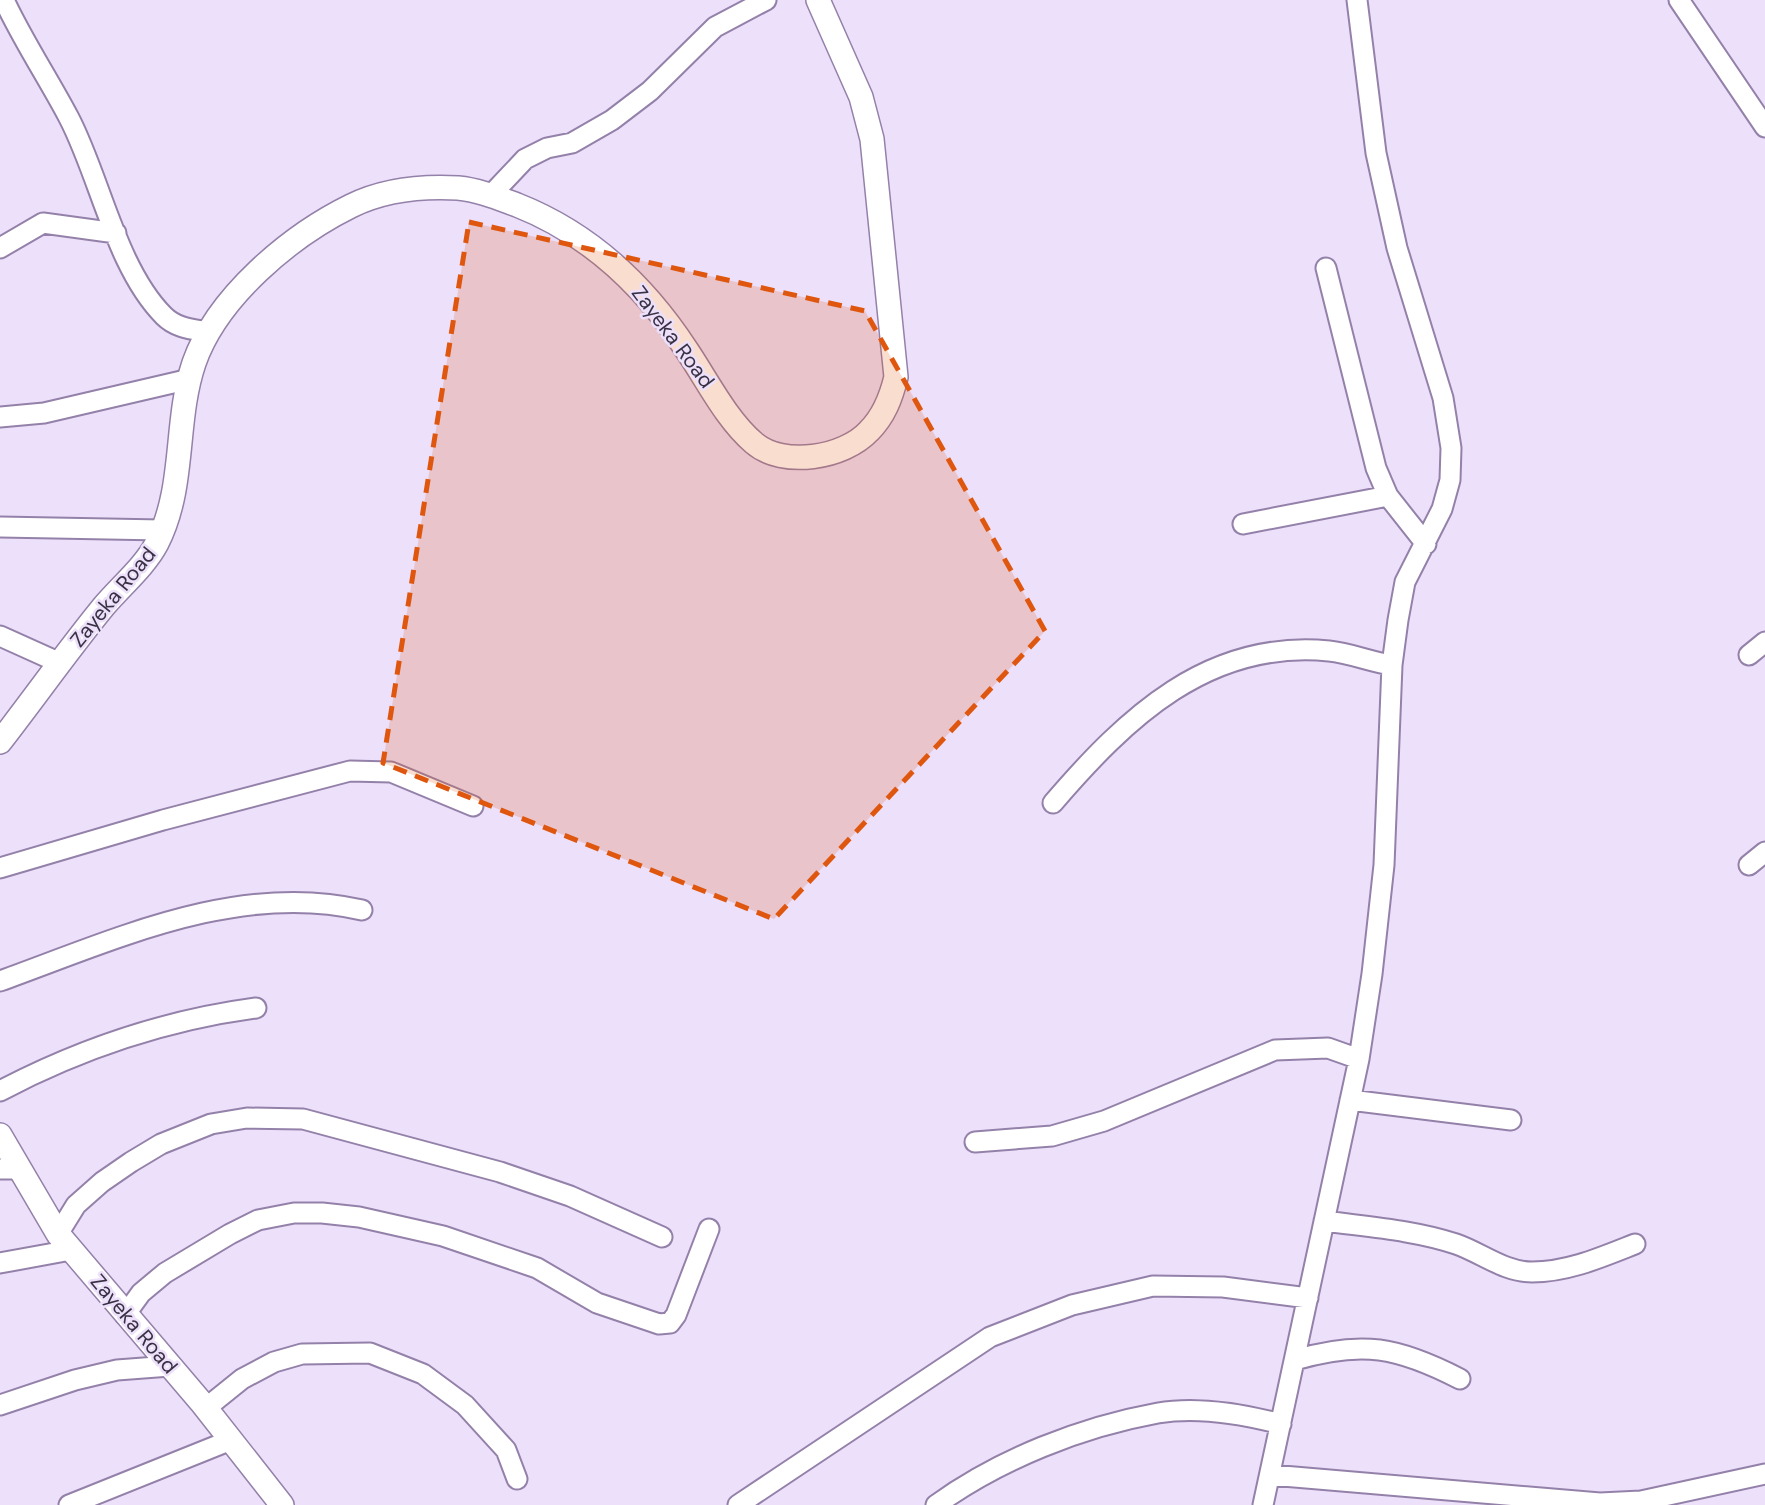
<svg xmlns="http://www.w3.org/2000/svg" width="1765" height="1505" font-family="'DM Sans',sans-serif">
<rect width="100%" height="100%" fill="#ece0fa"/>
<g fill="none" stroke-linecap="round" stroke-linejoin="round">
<defs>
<path id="minor" d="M 4,0 C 23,41 48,78 69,118 C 100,177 116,268 164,316 C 176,328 191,329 208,332
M 1679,0 L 1765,127
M 491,195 L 525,159 L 547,148 L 572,143 L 612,120 L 650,91 L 715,27 L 766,0
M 0,248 L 43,223 L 116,233
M 1326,268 L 1376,468 L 1388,496 L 1426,544
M 0,417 L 44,413 L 190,379
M 1243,524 L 1388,496
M 0,527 L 162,530
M 0,636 L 60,663
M 1749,655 L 1765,642
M 1053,803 C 1126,718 1208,639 1329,651 C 1350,653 1371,662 1392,665
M 1749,865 L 1765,852
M 0,868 L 163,820 L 350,771 L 391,772 L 473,806
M 0,981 C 114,940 239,881 362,910
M 0,1091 C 80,1049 166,1020 256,1008
M 1350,1100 L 1511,1120
M 975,1142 L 1052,1136 L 1104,1121 L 1275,1050 L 1328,1048 L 1359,1059
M 0,1169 L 19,1169
M 1324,1221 C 1368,1227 1414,1230 1456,1244 C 1482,1253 1504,1272 1532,1272 C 1568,1272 1602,1257 1635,1244
M 58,1234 L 76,1205 L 102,1182 L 131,1162 L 161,1144 L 211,1124 L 247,1118 L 303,1119 L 500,1172 L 570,1196 L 662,1237
M 0,1263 L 71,1250
M 125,1315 L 141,1293 L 165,1273 L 230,1234 L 258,1220 L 294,1213 L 322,1213 L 359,1217 L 443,1236 L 537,1268 L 597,1303 L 659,1324 L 670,1323 L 676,1315 L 709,1229
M 1295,1360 C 1362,1340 1398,1347 1460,1379
M 0,1405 L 75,1380 L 117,1370 L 170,1366
M 206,1408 L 242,1379 L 274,1362 L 302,1354 L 370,1353 L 423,1374 L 465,1405 L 506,1450 L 517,1479
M 1271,1475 L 1600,1503 L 1641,1501 L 1765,1474
M 69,1505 L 231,1440
M 738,1505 L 990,1337 L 1072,1305 L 1153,1286 L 1223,1287 L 1308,1298
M 936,1505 C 1000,1459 1081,1427 1158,1413 C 1198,1406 1243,1414 1281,1424
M 1263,1505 L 1359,1059 L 1372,974 L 1384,865 L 1392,665 L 1398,620 L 1405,582 L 1442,509 L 1450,480 L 1451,448 L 1443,398 L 1397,248 L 1376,153 L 1357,0"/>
<path id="tertiary" d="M 0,742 C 35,697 68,650 104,606 C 121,586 145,566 157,543 C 186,486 174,422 194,363 C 217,297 290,236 351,206 C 383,190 422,186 458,188 C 479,190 498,198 517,205 C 588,233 644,285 686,349 C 707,380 726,419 754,443 C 783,468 844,458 869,431 C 884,416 891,398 896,377 L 872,139 L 861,97 L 818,0
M 0,1135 L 58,1234 L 201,1402 L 282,1505"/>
</defs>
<!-- minor casing -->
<use href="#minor" stroke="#9481a9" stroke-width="23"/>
<!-- tertiary casing -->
<use href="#tertiary" stroke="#9481a9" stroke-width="26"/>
<!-- minor -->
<use href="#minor" stroke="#fff" stroke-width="19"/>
<!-- tertiary -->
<use href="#tertiary" stroke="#fff" stroke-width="23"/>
</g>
<!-- marked area -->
<path fill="#df570f" fill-opacity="0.2" stroke="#df570f" stroke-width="5" stroke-dasharray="14 9" stroke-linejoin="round" d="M 469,222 L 865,311 L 1045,631 L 774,919 L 383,763 Z"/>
<g text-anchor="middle" stroke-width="5" stroke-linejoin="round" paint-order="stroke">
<!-- street labels -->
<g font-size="21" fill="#393143" stroke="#ece0fa">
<text transform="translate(673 337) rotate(53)" y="7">Zayeka Road</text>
<text transform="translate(113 597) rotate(-51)" y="7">Zayeka Road</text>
<text transform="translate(134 1324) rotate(50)" y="7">Zayeka Road</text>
</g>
</g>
</svg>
